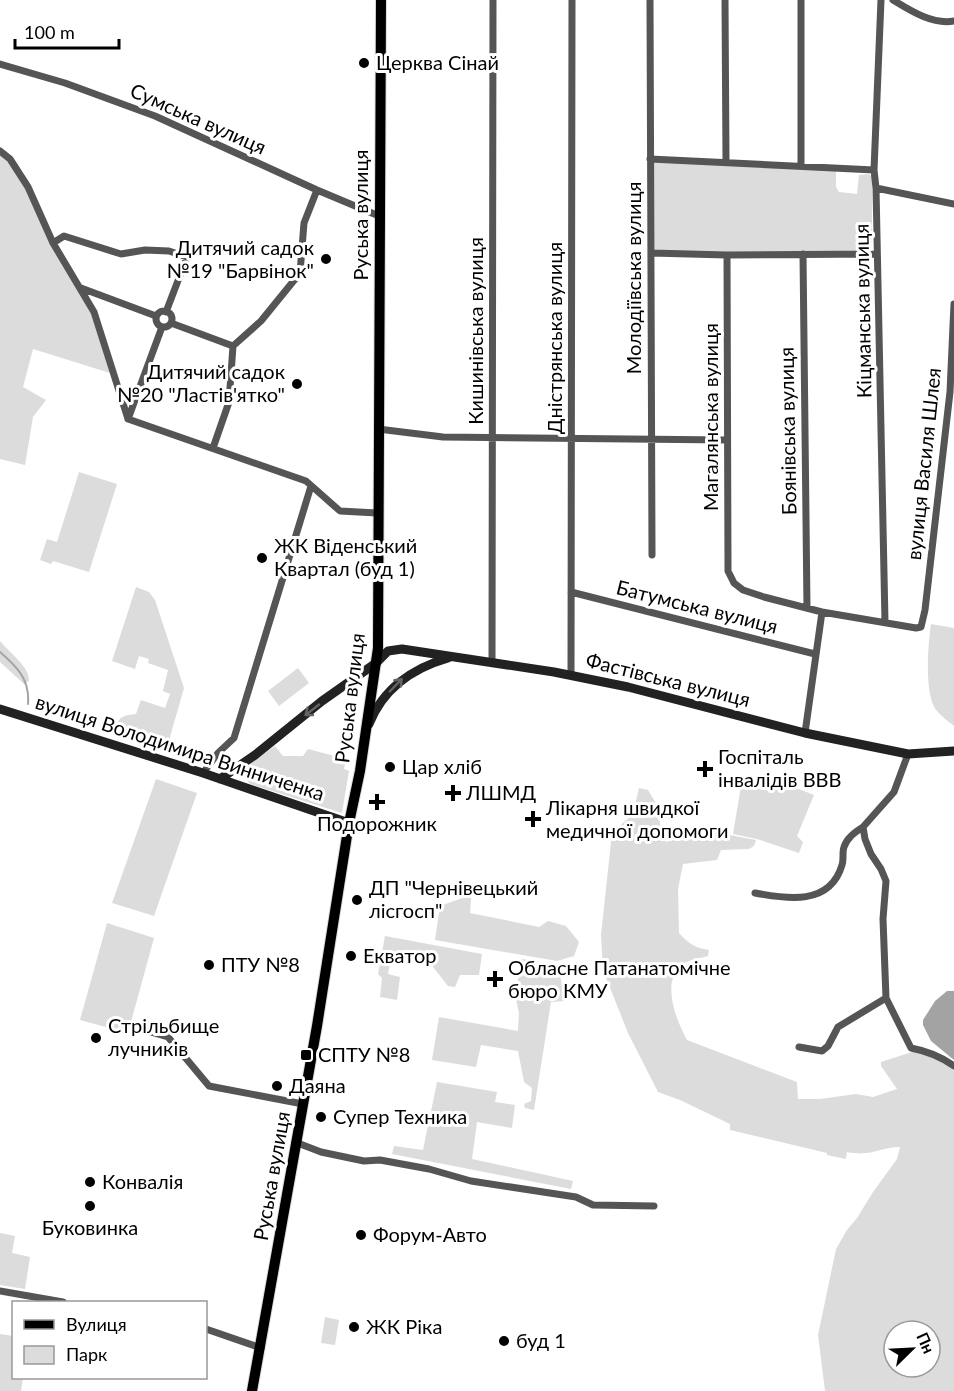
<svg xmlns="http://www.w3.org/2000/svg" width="954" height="1391" font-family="Lato,sans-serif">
<rect width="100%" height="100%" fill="#fff"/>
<!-- green -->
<path fill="#dcdcdc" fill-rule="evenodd" d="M 0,150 L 10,159 L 92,313 L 110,373 L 33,349 L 23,387 L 46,400 L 33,417 L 25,465 L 0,459 Z
M 650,159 L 836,168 L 836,187 L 839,192 L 857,194 L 859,175 L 869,174 L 872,177 L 872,243 L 857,246 L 857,254 L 651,253 Z
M 79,472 L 117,484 L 89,572 L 53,561 L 51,564 L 40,560 L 47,539 L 57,542 Z
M 136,587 L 149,592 L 155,600 L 184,688 L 168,744 L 115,728 C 119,716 125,715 136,714 L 141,700 L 165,708 L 170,694 L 163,691 L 168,670 L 148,663 L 149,659 L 139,656 L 135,669 L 112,661 Z
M 931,624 L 954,628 L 954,726 C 948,721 941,716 936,710 C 924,694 928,644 931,624 Z
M 0,641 C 9,652 30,667 29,681 L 24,684 L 0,662 Z
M 298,668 L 309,683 L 279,706 L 268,691 Z
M 275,746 L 283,756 L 303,756 L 308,749 L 346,759 L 344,769 L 349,771 L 342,813 L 250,784 C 235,768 263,755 275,746 Z
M 774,774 L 786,784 L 814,795 L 797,836 L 803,842 L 799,853 L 757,839 L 733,834 L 741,786 L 771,791 Z
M 156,779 L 197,793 L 154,916 L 112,903 Z
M 639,788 L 648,790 L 660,810 L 660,838 L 667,842 L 675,839 L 677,825 L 756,840 L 754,846 L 749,849 L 721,850 L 717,860 L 683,864 L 678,889 L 679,933 C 688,943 695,948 709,950 L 708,956 C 701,958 692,959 685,963 C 659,978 676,1020 687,1040 L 797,1082 L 798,1099 L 820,1099 L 856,1094 L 873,1097 L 897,1089 L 881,1066 L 881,1062 L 912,1052 L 925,1052 L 954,1069 L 954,1391 L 825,1391 L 818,1335 L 836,1249 L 847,1230 L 857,1218 L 873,1192 L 897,1159 L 900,1147 C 880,1147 872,1157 847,1152 L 846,1159 L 827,1155 L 827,1153 L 730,1130 L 730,1124 L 680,1100 L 658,1092 L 628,1033 L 603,970 L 601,935 L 612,833 L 633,814 ZM 894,1331 L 930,1331 L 930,1367 L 894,1367 Z
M 466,885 L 472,886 L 470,913 L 539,927 L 548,921 L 566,926 L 579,942 L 574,956 L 557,961 L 435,940 L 440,906 L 465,897 Z
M 107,923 L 154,938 L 128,1033 L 80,1020 Z
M 385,936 L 482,954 L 479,975 L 460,975 L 455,987 L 448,986 L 426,958 L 392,952 L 388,974 L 400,977 L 397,1000 L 380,997 L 382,978 L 378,974 Z
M 522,959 L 558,965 L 565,1001 L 551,1002 L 534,1110 L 525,1108 L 524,1104 L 531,1101 L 532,1088 L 524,1082 L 518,1051 L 481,1045 L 476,1067 L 432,1060 L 439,1017 L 518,1031 L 519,1013 L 515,995 Z
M 437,1082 L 497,1092 L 495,1102 L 515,1105 L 512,1128 L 477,1122 L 472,1159 L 573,1181 L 571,1189 L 392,1154 L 394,1146 L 423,1150 Z
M 0,1233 L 15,1236 L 12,1253 L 30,1257 L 25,1289 L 0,1285 Z
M 325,1317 L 339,1320 L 335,1345 L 321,1343 Z
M 0,1334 L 13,1336 L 14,1378 L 23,1378 L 21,1391 L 0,1391 Z"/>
<!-- water -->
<path fill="#a3a3a3" d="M 947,991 L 954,991 L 954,1060 L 931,1041 L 923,1025 L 923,1020 L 935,1001 Z"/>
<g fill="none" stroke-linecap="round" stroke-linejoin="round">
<!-- stream -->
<path stroke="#a3a3a3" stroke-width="2" d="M 0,652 C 17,667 30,679 28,704"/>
<defs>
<path id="primary" d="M 252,1391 L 317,1026 L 349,823 L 360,771 L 378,648 L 381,0"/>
</defs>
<!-- primary casing -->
<use href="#primary" stroke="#dbdbdb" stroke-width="12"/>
<!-- minor -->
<path stroke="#555" stroke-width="7" d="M 650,0 L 652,555
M 725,0 L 726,161
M 881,0 L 874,170 L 876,188 L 885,622
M 893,0 C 911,11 933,25 954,21
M 0,64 L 65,83 L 155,116 L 317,190 L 379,216
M 0,151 L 10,159 L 28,187 L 53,243 L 94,312 L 128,419
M 650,159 L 874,170
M 801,166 L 801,0
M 876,188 L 954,204
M 53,243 L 64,236 L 121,254 L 145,250 L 169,251 L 187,257 L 166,312
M 651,253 L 727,255 L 877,254
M 803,254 L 807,608
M 727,255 L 728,571 L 734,583 L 743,590 L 764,597 L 822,612 L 916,628 L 921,627 L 925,610 L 950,392 L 954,304
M 81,288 L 156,316
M156 319a8 8 0 1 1 16 0a8 8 0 1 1-16 0Z
M 171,323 L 233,346 L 261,321 L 300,273 L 304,223 L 317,190
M 128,419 L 306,481 L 340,511 L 377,513
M 128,419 L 162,327
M 378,429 L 443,437 L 727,440
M 213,448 L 229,402 L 233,346
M 571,592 L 815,654
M 492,663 L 493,0
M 571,675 L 572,0
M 805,733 L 822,612
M 908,754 L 894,792 L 863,827 L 865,839 L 871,854 L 881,869 L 886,881 L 883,919 L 886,998 L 911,1048 C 927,1051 940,1056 954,1066
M 203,773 L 218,753 L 234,738 L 311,486
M 755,893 C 787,899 830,906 842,865 C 844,859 842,852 844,847 C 847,837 856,832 863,827
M 144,1030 L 168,1037 L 209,1086 L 303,1104
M 799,1047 L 822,1051 L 828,1046 L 838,1027 L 886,998
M 295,1142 L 321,1152 L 364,1161 L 380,1160 L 429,1169 L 471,1181 L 576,1197 L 593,1205 L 654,1206
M 0,1291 L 63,1302
M 206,1329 L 261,1348"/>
<!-- secondary -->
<path stroke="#222" stroke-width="9" d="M 0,709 L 203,773 L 349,823
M 369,724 C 383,689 413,668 448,658
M 220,779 L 255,755 L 322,701 L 376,663 L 388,651 L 402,649 L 554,672 L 628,687 L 805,733 L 908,754 L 954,751"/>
<!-- primary -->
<use href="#primary" stroke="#000" stroke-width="10"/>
</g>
<!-- one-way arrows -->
<defs><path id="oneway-shaft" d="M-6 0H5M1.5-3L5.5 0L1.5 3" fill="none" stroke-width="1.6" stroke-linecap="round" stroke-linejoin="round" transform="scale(1.5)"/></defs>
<g stroke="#646464">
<use href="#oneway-shaft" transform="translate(396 685) rotate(-46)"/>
<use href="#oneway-shaft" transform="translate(312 710) rotate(142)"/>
</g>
<!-- markers -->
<g fill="#000" stroke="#fff" stroke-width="2">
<circle cx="364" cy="63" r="6"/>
<circle cx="326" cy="259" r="6"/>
<circle cx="297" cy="384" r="6"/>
<circle cx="262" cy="558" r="6"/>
<circle cx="390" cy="767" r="6"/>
<path d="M702 760h6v6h6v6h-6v6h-6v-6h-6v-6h6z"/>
<path d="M450 784h6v6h6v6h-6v6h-6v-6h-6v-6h6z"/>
<path d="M374 793h6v6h6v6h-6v6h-6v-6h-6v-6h6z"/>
<path d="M530 810h6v6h6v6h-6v6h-6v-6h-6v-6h6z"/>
<circle cx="357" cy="900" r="6"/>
<circle cx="351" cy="956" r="6"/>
<circle cx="209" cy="965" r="6"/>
<path d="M492 970h6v6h6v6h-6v6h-6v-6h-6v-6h6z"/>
<circle cx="96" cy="1038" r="6"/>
<rect x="300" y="1049" width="12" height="12" rx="3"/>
<circle cx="277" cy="1086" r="6"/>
<circle cx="321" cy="1117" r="6"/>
<circle cx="90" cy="1182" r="6"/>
<circle cx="90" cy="1206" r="6"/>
<circle cx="361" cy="1235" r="6"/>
<circle cx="354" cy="1327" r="6"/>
<circle cx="504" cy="1341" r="6"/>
</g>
<g text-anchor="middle" stroke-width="6" stroke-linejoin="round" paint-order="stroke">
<!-- poi labels -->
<g font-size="20" fill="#000" stroke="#fff" text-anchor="start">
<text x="376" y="70">Церква Сінай</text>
<text x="314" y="255" text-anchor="end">Дитячий садок<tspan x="314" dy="23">№19 "Барвінок"</tspan></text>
<text x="285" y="379" text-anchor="end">Дитячий садок<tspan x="285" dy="23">№20 "Ластів'ятко"</tspan></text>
<text x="274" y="553">ЖК Віденський<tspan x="274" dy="23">Квартал (буд 1)</tspan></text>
<text x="718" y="764">Госпіталь<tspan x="718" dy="23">інвалідів ВВВ</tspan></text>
<text x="402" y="774">Цар хліб</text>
<text x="466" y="800">ЛШМД</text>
<text x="546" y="815">Лікарня швидкої<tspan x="546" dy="23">медичної допомоги</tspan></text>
<text x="377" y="831" text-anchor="middle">Подорожник</text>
<text x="369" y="895">ДП "Чернівецький<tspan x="369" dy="23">лісгосп"</tspan></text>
<text x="363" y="963">Екватор</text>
<text x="221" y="972">ПТУ №8</text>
<text x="508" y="975">Обласне Патанатомічне<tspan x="508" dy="23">бюро КМУ</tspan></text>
<text x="108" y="1033">Стрільбище<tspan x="108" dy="23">лучників</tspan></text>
<text x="318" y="1062">СПТУ №8</text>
<text x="289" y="1093">Даяна</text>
<text x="333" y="1124">Супер Техника</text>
<text x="102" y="1189">Конвалія</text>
<text x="90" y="1235" text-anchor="middle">Буковинка</text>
<text x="373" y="1242">Форум-Авто</text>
<text x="366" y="1334">ЖК Ріка</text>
<text x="516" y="1348">буд 1</text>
</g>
<!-- street labels -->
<g font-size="20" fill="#000" stroke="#fff">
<text transform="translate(198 119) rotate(24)" y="7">Сумська вулиця</text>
<text transform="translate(361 215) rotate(-90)" y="7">Руська вулиця</text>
<text transform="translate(634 278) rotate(-90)" y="7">Молодіївська вулиця</text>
<text transform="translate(863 311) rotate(-91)" y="7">Кіцманська вулиця</text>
<text transform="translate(476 331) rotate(-90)" y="7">Кишинівська вулиця</text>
<text transform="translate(555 338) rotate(-90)" y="7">Дністрянська вулиця</text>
<text transform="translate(711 417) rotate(-90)" y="7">Магалянська вулиця</text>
<text transform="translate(788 431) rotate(-91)" y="7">Боянівська вулиця</text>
<text transform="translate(924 464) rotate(-84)" y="7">вулиця Василя Шлея</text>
<text transform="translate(697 607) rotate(14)" y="7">Батумська вулиця</text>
<text transform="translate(668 680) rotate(14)" y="7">Фастівська вулиця</text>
<text transform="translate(350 698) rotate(-83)" y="7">Руська вулиця</text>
<text transform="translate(180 748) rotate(18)" y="7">вулиця Володимира Винниченка</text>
<text transform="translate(272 1176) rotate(-80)" y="7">Руська вулиця</text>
</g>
</g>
<!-- legend -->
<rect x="12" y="1301" width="195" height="78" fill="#ffffff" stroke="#999999" stroke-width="1.5"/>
<rect x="24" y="1320" width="30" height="9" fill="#000000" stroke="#999999" stroke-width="1.5"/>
<text x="66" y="1331" font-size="18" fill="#000000">Вулиця</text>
<rect x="24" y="1346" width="30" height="18" fill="#dcdcdc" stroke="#999999" stroke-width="1.5"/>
<text x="66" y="1361" font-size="18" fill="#000000">Парк</text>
<!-- north arrow -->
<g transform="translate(912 1349) rotate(66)"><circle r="28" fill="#ffffff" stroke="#999999" stroke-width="1.5"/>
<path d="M0-4.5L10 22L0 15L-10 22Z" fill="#000000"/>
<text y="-9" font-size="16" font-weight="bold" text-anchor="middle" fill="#000000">Пн</text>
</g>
<!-- scale -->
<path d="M15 39v9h104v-9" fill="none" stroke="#000000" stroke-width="3"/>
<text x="24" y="39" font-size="18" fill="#000000" stroke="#ffffff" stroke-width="4.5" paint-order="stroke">100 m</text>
</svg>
